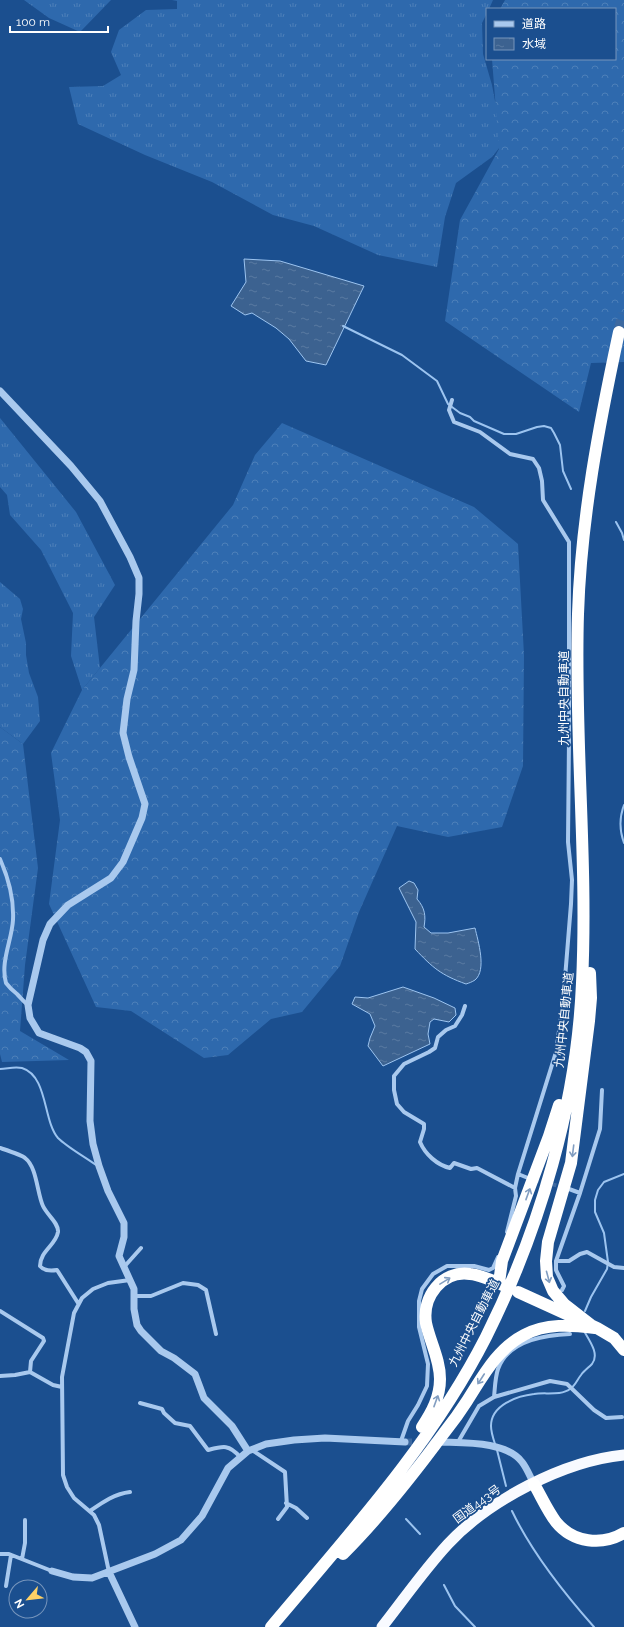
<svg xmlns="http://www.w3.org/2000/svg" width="624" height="1627" font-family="Raleway,'Noto Sans JP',sans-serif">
<defs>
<pattern id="grass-tufts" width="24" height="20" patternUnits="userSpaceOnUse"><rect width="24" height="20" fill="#2e69ad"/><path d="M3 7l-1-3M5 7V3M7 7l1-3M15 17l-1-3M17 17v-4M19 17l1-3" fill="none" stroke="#4d80b9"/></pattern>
<pattern id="forest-crowns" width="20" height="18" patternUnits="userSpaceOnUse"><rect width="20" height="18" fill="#2e69ad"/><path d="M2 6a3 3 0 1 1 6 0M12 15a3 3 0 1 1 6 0" fill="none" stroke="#4d80b9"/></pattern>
<pattern id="water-ripples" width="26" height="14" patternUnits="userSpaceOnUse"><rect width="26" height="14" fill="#3c6290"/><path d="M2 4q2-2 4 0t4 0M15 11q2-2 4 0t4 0" fill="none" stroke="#597aa1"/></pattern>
</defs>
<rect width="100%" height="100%" fill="#1b4f8f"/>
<!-- grass -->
<path fill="url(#grass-tufts)" d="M 24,0 L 111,0 L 80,32 L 49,18 Z
M 172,0 L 493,0 L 489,9 L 487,9 L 487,13 L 482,23 L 483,54 L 492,85 L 495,101 L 508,137 L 492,157 L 456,183 L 445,217 L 437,267 L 378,255 L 314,226 L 273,215 L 212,182 L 145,155 L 78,124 L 69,87 L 103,86 L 121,75 L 111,52 L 119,30 L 146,10 L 177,9 L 177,1 Z
M 0,418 L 76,512 L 115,585 L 94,617 L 100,668 L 82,690 L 71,656 L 73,613 L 41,550 L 10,515 L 7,495 L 0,487 Z
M 0,582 L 20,599 L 23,609 L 21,619 L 26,643 L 26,655 L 29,673 L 38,697 L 40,721 L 23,744 L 0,727 Z"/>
<!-- forest -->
<path fill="url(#forest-crowns)" d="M 505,0 L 624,0 L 624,362 L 591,363 L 579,412 L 445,321 L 460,220 L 499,149 L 492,59 L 615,59 L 615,9 L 500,9 Z
M 282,423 L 474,507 L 518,544 L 524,655 L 523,766 L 502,827 L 448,837 L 397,826 L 359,912 L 340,966 L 302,1012 L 271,1019 L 228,1055 L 204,1058 L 131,1011 L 96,1007 L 49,904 L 60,820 L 51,753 L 82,690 L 233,505 L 255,455 Z
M 0,727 L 23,744 L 38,868 L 25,965 L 20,1031 L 69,1060 L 2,1062 L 0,1054 Z"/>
<!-- water -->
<path fill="url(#water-ripples)" stroke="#9cc4f0" d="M 244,259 L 280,261 L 364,286 L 326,365 L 306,361 L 289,339 L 276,328 L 252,313 L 245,315 L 231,306 L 246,282 Z
M 409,881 L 414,883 L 418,890 L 417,899 C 425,908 426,916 424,927 L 431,933 L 448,933 L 475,928 C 478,941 487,970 475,980 C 472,982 469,983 466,984 C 441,975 433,968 415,949 L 416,922 L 399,888 Z
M 403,987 L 434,998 L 455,1008 L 456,1015 L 449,1022 L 434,1019 L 430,1022 L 428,1034 L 430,1044 L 383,1066 L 368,1046 L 370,1038 L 375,1026 L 370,1014 L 352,1004 L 355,997 L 368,998 Z"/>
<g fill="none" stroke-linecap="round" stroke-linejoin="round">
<!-- stream -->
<path stroke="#9cc4f0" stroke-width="2" d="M 343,326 L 402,355 L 437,381 L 448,404 L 460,413 L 470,417 L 474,421 L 504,434 L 516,434 L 537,427 L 544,426 L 551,428 L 554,433 L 560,445 L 563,471 L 571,489
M 616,522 L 622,533 L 624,540
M 624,805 C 619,818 619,829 624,843
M 0,1069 C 7,1069 14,1066 22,1068 C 48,1076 43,1121 58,1138 C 67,1147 85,1157 96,1165
M 585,1311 L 591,1297 L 607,1269 L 608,1262 L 604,1233 L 595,1212 L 595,1200 L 598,1190 L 604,1182 L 624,1174
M 495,1444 C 493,1438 491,1432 491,1426 C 491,1405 517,1396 534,1394 C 544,1392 561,1396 570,1389 C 575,1386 577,1380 581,1375 C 584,1371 588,1368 592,1364 C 600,1354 589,1340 584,1331
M 497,1450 L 506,1486
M 512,1511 C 532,1553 563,1592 594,1627
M 406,1519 L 420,1534
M 444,1585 L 455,1606 L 475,1627"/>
<!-- minor-tunnel -->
<path stroke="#3d69a0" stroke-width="4" stroke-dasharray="4 2" stroke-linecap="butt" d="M 535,1180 L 563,1187"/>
<!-- tertiary-tunnel -->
<path stroke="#3d69a0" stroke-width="7" stroke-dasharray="7 3.5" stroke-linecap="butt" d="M 405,1442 L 439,1442"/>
<!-- motorway-tunnel -->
<path stroke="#3d69a0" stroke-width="12" stroke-dasharray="12 6" stroke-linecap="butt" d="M 619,332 L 624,314"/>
<!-- minor -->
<path stroke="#a9c9ee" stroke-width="4" d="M 452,400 L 449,410 L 454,422 L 480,432 L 510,454 L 533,459 L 539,468 L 542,481 L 543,500 L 569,542 L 569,740 L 568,842 L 572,880 L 571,904 L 563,1003 L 556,1052 L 518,1174
M 0,859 C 8,877 14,900 13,920 C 12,940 0,962 6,983 C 9,987 13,991 17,994 C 21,998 24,1002 28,1005
M 465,1006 L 462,1015 L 455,1026 L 446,1030 L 438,1037 L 435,1048 L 429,1052 L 404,1064 L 394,1076 L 394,1090 L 397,1104 L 404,1112 L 424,1124 L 424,1129 L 420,1142 C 425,1154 437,1165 450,1168 L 454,1163 L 471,1169 L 477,1168 L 515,1188 L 518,1174 L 528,1178
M 0,1148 C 6,1150 22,1155 25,1158 C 37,1167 37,1193 43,1206 C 47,1215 59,1223 58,1232 C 56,1245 40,1251 40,1266 C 44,1271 51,1271 57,1270 L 78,1303
M 569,1189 L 580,1193 L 600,1129 L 602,1090
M 507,1232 L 516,1196 L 515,1188
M 556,1261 L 569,1261 L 580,1254 L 587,1252 L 614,1267 L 624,1268
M 124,1267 L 141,1248
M 562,1290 L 564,1286 L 556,1270 L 556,1261 L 580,1193
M 134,1296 L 151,1296 L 183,1283 L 198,1285 L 206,1290 L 216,1334
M 0,1311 L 43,1338 L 44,1341 L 31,1361 L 30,1372
M 0,1376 L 15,1375 L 30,1372 L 53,1385 L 62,1387
M 494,1397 C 495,1388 495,1378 498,1369 C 508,1341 544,1335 570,1334
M 140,1403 L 162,1409 L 164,1413 L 175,1423 L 190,1426 L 208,1450 C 223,1446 229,1444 240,1457
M 401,1441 L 408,1421 L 418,1405 L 427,1386 L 428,1364 L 419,1327 L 419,1301 L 422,1289 L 433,1274 L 447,1266 L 474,1266 L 489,1270 L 493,1268 L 498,1257
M 458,1442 L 479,1406 L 494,1397 L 550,1381 L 567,1384 L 594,1410 L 606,1418 L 622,1417
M 252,1450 L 285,1472 L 287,1507 L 278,1519
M 286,1503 L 296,1508 L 307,1518
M 90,1511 C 103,1502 114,1494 130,1492
M 0,1554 L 9,1554 L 52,1571
M 22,1559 L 25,1543 L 25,1520
M 109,1572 L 99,1525 L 94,1515 L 74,1498 L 67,1487 L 63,1475 L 62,1377 L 74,1313 L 82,1298 L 93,1289 L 108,1283 L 130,1280
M 6,1586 L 11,1555"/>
<!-- tertiary -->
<path stroke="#a9c9ee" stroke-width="7" d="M 0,391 L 71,466 L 100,501 L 130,557 L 139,578 L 139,594 L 136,621 L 134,670 L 127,699 L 123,733 L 129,757 L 145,804 L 142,818 L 123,862 L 111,878 L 68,905 L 50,924 L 43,940 L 28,1005 L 30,1018 L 39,1033 L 80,1048 L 86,1052 L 91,1061 L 90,1121 L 93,1144 L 99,1166 L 108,1191 L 124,1223 L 124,1237 L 119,1256 L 134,1289 L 134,1309 L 137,1325 L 141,1331 L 161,1351 L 174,1358 L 195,1374 L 204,1398 L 232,1426 L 248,1451
M 440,1442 C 464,1443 506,1441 522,1462 C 527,1468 530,1477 534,1484
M 52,1571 L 73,1577 L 92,1578 L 155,1554 L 181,1540 L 202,1516 L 228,1468 L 248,1451 L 266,1444 L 294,1440 L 325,1438 L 405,1442
M 109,1572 L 135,1627"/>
<!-- trunk -->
<path stroke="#f8faff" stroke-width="11" d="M 382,1627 C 404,1599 424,1570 448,1544 C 489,1500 564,1461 624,1455"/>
<!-- motorway -->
<path stroke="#fff" stroke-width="12" d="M 590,973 L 591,998 L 589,1021 L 571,1163 L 548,1242 L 546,1261 L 547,1277 L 553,1291 L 564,1304 L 591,1325
M 499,1283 L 502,1261 L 549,1136 L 559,1105
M 518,1292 L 597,1328 L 614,1338 L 624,1350
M 422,1427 C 432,1412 440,1397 440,1379 C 440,1359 430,1342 426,1323 C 422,1297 442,1270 470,1274 C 481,1275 494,1281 505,1286
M 534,1484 C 541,1496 547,1510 556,1522 C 573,1543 602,1546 624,1533
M 343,1554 C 380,1517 413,1475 444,1433 C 452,1423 460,1412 467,1401 C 483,1376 497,1349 524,1335 C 546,1323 571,1325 595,1328
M 271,1627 C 349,1534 431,1445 486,1337 C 540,1229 577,1103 582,983 C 588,860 574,737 578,614 C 581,519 599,425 619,332"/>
</g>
<!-- one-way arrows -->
<defs><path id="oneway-shaft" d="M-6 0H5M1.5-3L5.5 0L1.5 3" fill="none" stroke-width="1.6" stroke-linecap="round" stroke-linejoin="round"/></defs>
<g stroke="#829ec1">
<use href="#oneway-shaft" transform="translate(573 1151) rotate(97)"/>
<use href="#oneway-shaft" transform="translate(528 1194) rotate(-70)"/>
<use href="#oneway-shaft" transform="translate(548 1277) rotate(75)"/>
<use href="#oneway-shaft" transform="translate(445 1281) rotate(-31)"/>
<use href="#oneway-shaft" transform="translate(481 1379) rotate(123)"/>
<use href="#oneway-shaft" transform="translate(436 1401) rotate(-70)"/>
</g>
<g text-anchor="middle" stroke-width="3.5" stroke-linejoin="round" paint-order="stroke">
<!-- street labels -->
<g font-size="12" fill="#fff" stroke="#1b4f8f">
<text transform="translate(564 698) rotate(-90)" y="4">九州中央自動車道</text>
<text transform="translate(564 1020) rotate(-84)" y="4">九州中央自動車道</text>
<text transform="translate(474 1323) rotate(-63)" y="4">九州中央自動車道</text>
<text transform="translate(477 1504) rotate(-36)" y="4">国道443号</text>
</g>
</g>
<!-- legend -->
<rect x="486" y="8" width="130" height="52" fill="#1b4f8f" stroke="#7695bc"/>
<rect x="494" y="21" width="20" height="6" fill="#a9c9ee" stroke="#7695bc"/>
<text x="522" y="28" font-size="12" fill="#ffffff">道路</text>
<rect x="494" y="38" width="20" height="12" fill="url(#water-ripples)" stroke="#7695bc"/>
<text x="522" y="48" font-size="12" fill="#ffffff">水域</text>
<!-- north arrow -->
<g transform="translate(28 1599) rotate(242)"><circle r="19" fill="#1b4f8f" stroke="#7695bc"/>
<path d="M0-3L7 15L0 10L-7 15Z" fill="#ffd166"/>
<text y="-6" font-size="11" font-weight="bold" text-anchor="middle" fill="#ffffff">N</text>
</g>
<!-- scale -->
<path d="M10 26v6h98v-6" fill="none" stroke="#ffffff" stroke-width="2"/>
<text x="16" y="26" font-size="12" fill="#ffffff" stroke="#1b4f8f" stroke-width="3" paint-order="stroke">100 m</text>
</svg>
